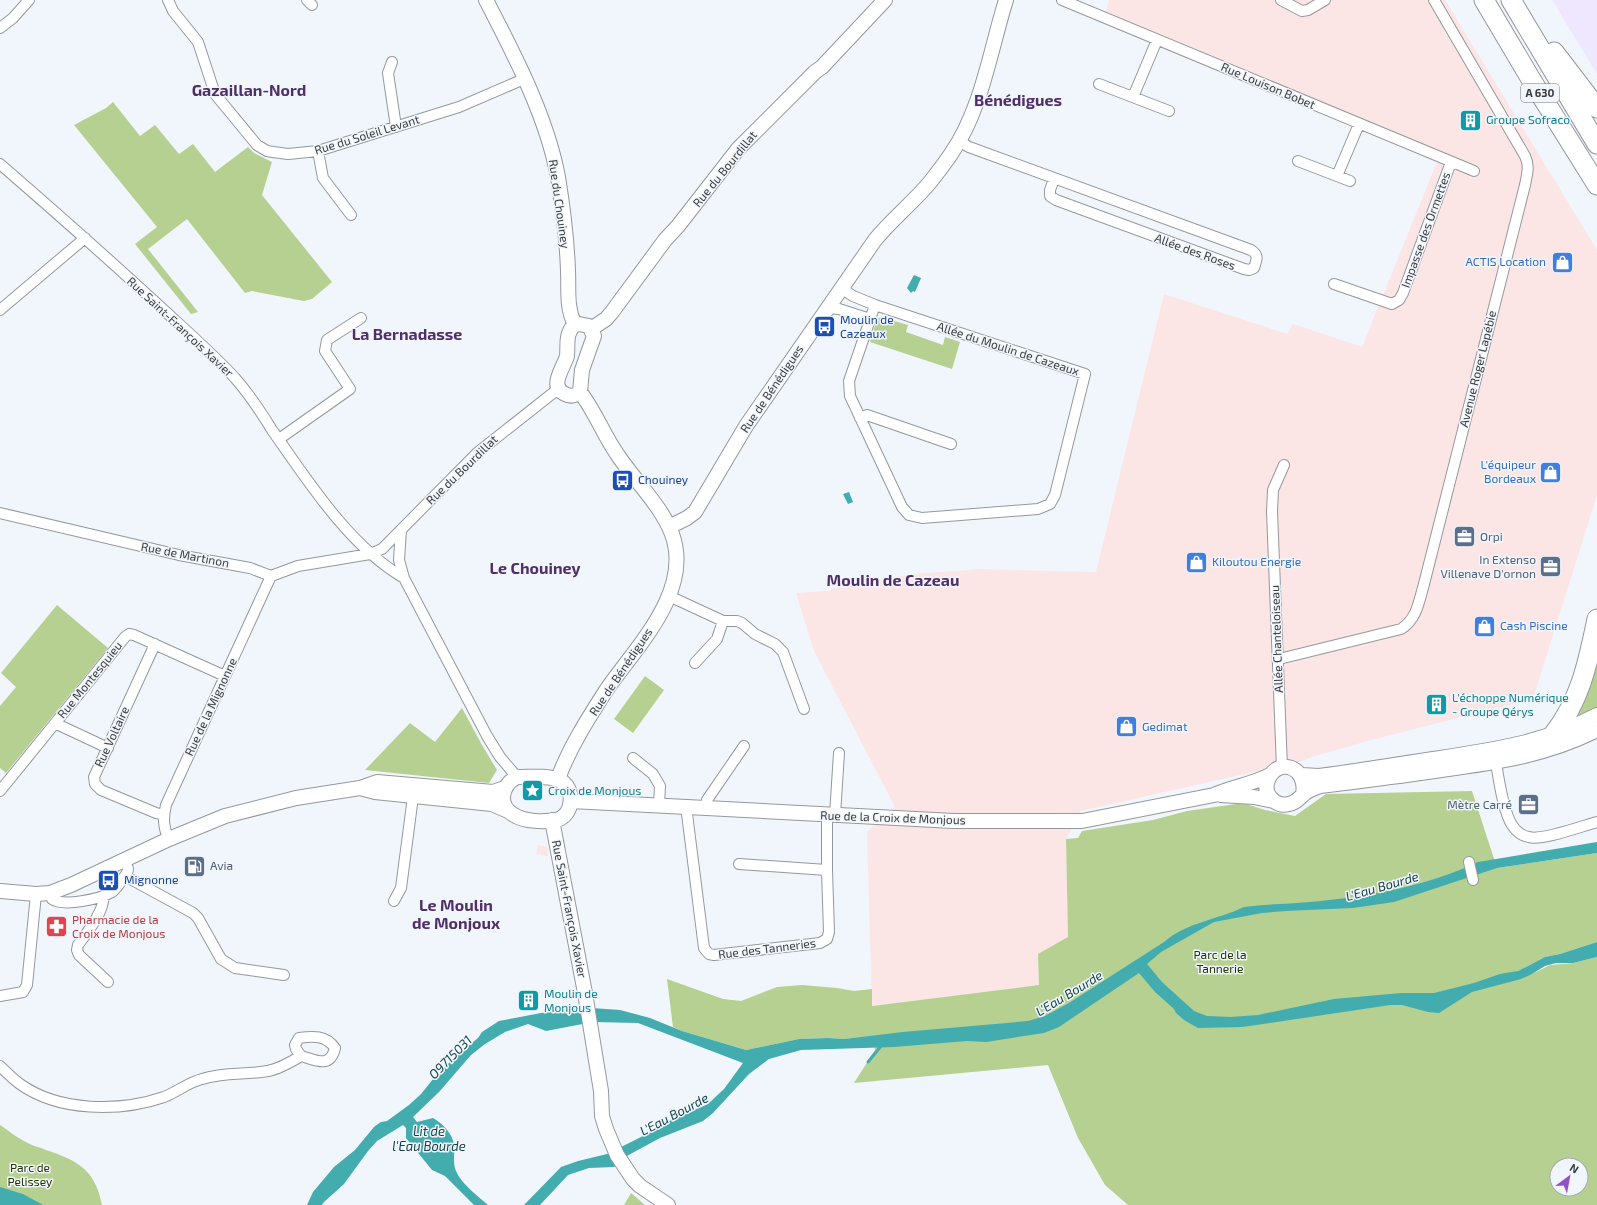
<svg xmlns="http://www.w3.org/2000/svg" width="1597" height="1205" font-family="'Exo 2',sans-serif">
<rect width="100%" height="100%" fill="#f1f6fc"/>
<!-- commercial -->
<path fill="#eee7fd" d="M 1552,0 L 1597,0 L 1597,74 Z"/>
<!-- industrial -->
<path fill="#fbe5e5" d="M 1109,0 L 1445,0 L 1597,250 L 1597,495 L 1533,699 L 1371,740 L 1315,756 L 1282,768 L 1253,772 L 1081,811 L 1066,839 L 1068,938 L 1038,954 L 1039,985 L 872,1006 L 867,832 L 895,807 L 814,651 L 796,593 L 828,591 L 835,588 L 913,574 L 982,569 L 1096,572 L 1164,294 L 1287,334 L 1293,324 L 1362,347 L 1439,157 L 1104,18 Z
M 538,845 L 547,847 L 548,856 L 536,854 Z"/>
<!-- green -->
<path fill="#b5d090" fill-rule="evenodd" d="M 113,102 L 140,136 L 155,125 L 179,154 L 193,144 L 215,172 L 248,147 L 254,153 L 272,162 L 262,195 L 332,282 L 312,299 L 304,301 L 252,291 L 245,293 L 187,219 L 148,249 L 198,312 L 191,314 L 135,244 L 157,227 L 74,125 L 106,108 Z
M 881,317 L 908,325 L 906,332 L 943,345 L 945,337 L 960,342 L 952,369 L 870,342 L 877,319 Z
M 57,605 L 108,648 L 6,773 L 0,768 L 0,706 L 16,687 L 1,673 Z
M 1597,648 L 1597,707 L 1575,718 Z
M 645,676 L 664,690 L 633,733 L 614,719 Z
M 462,708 L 482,745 L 497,770 L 489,783 L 365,770 L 410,723 L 435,742 Z
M 1472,791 L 1497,868 L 1597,853 L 1597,942 L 1560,954 L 1545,957 L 1518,971 L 1514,980 L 1532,974 L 1550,965 L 1573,963 L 1597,957 L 1597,1205 L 1128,1205 L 1105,1185 L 1078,1138 L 1048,1065 L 854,1083 L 875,1050 L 873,1036 L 844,1039 L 828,1038 L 799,1039 L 746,1050 L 682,1031 L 673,1027 L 667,979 L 723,999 L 741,1001 L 777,987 L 802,985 L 837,988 L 854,991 L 872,989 L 872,1006 L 1039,985 L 1038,954 L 1068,937 L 1066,839 L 1078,838 L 1082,831 L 1153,820 L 1187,811 L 1243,803 L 1265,810 L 1295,816 L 1326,794 ZM 1557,1165 L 1581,1165 L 1581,1189 L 1557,1189 Z
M 0,1125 C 8,1130 17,1138 26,1142 C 32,1146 40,1147 46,1150 C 79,1161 95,1170 102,1205 L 0,1205 Z
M 631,1193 L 645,1205 L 624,1205 Z"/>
<!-- water -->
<path fill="#42acaf" d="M 914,275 L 921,278 L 915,292 L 913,291 L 911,293 L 907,288 Z
M 849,492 L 853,502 L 848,504 L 843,494 Z
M 1597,842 L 1597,853 L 1497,868 L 1394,902 L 1353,908 L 1286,911 L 1262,913 L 1214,922 L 1161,952 L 1147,964 L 1162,982 L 1194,1011 L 1207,1016 L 1231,1017 L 1258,1015 L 1334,999 L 1356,997 L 1402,993 L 1434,993 L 1474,983 L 1500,974 L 1518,971 L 1545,957 L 1560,954 L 1597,942 L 1597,957 L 1573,963 L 1556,963 L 1545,966 L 1532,974 L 1521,979 L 1472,992 L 1439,1013 L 1428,1012 L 1402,1005 L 1390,1005 L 1270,1023 L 1242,1027 L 1198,1028 L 1184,1020 L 1176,1013 L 1174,1009 L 1155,992 L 1139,973 L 1059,1027 L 1044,1033 L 986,1042 L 967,1041 L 894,1047 L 801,1050 L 769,1059 L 749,1074 L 713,1113 L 703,1121 L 660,1138 L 623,1158 L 614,1167 L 589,1168 L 568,1175 L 540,1205 L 524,1205 L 561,1167 L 578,1161 L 607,1154 L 655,1130 L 669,1121 L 708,1104 L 724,1089 L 743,1063 L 638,1023 L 593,1022 L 546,1031 L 528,1024 L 505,1032 L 485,1044 L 471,1055 L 439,1092 L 413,1117 L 417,1122 L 433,1118 C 442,1123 453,1134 454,1145 C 455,1155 452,1164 457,1173 C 462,1184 479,1197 488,1205 L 474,1205 L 445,1176 L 432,1170 L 406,1138 L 406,1128 L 403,1125 L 377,1141 L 368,1151 L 344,1184 L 324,1202 L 322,1205 L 307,1205 L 313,1192 L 334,1167 L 355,1150 L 374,1127 L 381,1122 L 387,1121 L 409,1105 L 421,1094 L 434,1078 L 455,1057 L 478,1038 L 482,1032 L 499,1021 L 541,1013 L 592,1008 L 620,1010 L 650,1018 L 682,1031 L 746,1050 L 799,1039 L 828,1038 L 844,1039 L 903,1032 L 1028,1021 L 1045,1016 L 1069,1003 L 1164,942 C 1187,922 1217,920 1244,907 C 1266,904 1288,904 1310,902 C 1367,897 1425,887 1478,862 Z
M 0,1187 L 23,1194 L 43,1205 L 0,1205 Z"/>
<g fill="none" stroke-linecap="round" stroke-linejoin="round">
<!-- stream -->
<path stroke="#42acaf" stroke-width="3" d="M 868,1062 L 881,1046"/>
<defs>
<path id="street" d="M 168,0 L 173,11 L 198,42 L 215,94 L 257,145 L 267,151 L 273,152 L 288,154 L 318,151 L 459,107 L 524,79
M 307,0 L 312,5
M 1062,0 L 1474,171
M 1281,0 L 1302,11 L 1308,10 L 1325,0
M 0,28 L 13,18 L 29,0
M 392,62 L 388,73 L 396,127
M 1099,84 L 1169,111
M 1133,97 L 1157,40
M 959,141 L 969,147 L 1251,250 C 1259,255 1257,259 1254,268 L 1249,270 L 1244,269 L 1056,200 L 1050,196 L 1050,190 L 1054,179
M 318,151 L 323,178 L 351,215
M 1298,161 L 1337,176 L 1359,124
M 0,164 C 52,209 103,254 154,301 C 181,326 210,351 235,378 C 249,394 261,412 272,430 C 308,481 349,546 404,578 L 487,736 L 500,757 L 517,777
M 1337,176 L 1350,181
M 1334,284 L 1392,304 L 1399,300 L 1403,293 L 1451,162
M 841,288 L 853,296 L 875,305 L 1085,374 L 1055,495 L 1050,504 L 1038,509 L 922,518 L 909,515 L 902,507 L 850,396 L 849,381 L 875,305
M 828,308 L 839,309 L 870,319
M 0,310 L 85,238
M 860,418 L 867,415 L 951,444
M 279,439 L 350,389 L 325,351 L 327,340 L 361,318
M 0,513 L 179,555 L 250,568 L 271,576 L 298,566 L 370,554 L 382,549 L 477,453 L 558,389
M 401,530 L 399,560 L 404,578
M 669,596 L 723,621 L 737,621 L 742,623 L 755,634 L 775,644 L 783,652 L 804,709
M 155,644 L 94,777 L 95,784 L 101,790 L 156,813 L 164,815
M 1279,659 L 1401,629 C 1417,619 1419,601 1424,584 L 1525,185 C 1527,174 1530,166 1525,156 L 1434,0
M 695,663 L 717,639 L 723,621
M 56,723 L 61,726 L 108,748
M 633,758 L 653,774 L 660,786 L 659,805
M 1490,758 L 1496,763 C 1499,780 1503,811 1512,825 C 1516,831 1522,836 1529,837 C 1542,841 1582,826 1597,822
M 1282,768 L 1272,511 L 1273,490 L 1284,465
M 0,791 L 125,637 L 129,634 L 134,635 L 225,676
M 687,807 L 687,814 L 704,948 L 709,954 L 714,955 L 820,943 L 827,939 L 829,932 L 827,870 L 827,815
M 706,807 L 707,800 L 744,746
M 835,815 L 839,753
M 169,839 C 163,828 163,818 166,805 L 271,576
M 1469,862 L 1473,880
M 739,864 L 827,870
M 125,876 L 193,913 L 198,918 L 221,959 L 235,968 L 284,975
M 50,893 L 52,899 C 64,907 100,899 112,892 C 117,888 121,882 124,877 C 126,875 128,872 128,869 C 128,867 125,863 124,861
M 103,896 C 106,909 86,934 78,945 L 77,950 L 79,955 L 108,982
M 394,901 L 401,888 L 414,789
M 0,996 L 23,992 L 27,985 L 36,894
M 0,1066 C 6,1072 13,1079 20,1084 C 59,1112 120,1112 164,1097 C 177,1092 189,1082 202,1079 C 224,1072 246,1075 268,1071 C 279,1069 291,1062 301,1056 C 316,1060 330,1069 335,1048 C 326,1035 313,1036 299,1038 L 295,1045 L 296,1049 L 301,1056"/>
<path id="secondary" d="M 486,0 C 514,54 547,117 558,177 C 563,208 567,240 568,271 C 569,291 566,307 575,325
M 579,324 L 589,326 L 594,336 L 582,370 L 580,392 C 575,396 571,397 565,394 C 548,387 564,367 567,356 C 568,348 566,337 570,331 C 572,326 575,325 579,324 Z
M 591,329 L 606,319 L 612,312 L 665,240 L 678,226 L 738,149 L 815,72 L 822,67 L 885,0
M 669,527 L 687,518 L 695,512 L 746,426 L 875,240 C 892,219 914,202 931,181 C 938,172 945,163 951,154 C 982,109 990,51 1006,0
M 1301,775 L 1319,776 C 1357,771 1395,765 1433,759 C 1493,750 1543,743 1597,715
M 517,777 C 530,777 547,775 559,780 C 576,787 574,816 556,820 C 544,822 525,822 514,815 C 497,806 501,785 517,777 Z
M 558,779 C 569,748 589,717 607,689 C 637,646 693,591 672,534 C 661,505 634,480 617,454 C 603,434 595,411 580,392
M 360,788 L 375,792 L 492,804 L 508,811
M 1303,794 C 1308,767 1278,756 1268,780 C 1265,787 1266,792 1270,797 C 1275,803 1281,806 1289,804 C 1296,803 1299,798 1304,794 C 1308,790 1315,788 1320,786 C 1361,781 1401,776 1441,770 C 1495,763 1548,755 1597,730
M 1221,795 L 1254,797 L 1274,801
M 571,801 L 954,821 L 1082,821 L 1214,795 C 1232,787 1253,784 1270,775
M 552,820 L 585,993 L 601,1091 L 602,1116 L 606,1129 L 617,1155 L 633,1179 L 640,1186 L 668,1205
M 0,891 L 36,894 L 50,893 L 71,885 L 169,839 L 225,816 L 296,798 L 360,788 L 377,782 L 493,792 L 505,788"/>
<path id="highway" d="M 1484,0 L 1532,81 L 1597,185
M 1511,0 L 1597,144
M 1554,52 L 1597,108
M 1553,735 C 1581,699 1588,662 1597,619"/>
</defs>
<!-- street casing -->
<use href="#street" stroke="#94989e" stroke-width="12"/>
<!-- secondary casing -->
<use href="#secondary" stroke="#94989e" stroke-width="16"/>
<!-- highway casing -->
<use href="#highway" stroke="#94989e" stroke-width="21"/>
<!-- street -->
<use href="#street" stroke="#fff" stroke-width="10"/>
<!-- secondary -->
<use href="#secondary" stroke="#fff" stroke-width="14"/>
<!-- highway -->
<use href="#highway" stroke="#fff" stroke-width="19"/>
</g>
<!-- icons -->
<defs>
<symbol id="building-square" viewBox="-11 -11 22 22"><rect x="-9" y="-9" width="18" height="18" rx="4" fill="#0f9aa8" stroke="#f1f6fc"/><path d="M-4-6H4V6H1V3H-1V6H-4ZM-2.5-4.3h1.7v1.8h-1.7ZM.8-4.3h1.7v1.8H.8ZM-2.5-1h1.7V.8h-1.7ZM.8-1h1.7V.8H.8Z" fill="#fff"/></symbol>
<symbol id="shop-square" viewBox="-11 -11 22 22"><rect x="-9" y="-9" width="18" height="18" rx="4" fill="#3f7fe0" stroke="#f1f6fc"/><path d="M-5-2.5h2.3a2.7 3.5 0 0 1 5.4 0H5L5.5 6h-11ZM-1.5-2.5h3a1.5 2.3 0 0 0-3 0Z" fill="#fff"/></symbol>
<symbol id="bus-square" viewBox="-11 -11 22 22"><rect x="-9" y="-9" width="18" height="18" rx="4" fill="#1a4fb4" stroke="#f1f6fc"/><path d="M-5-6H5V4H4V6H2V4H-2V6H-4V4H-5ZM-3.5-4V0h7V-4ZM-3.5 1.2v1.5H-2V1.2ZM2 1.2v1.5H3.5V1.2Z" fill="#fff"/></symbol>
<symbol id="office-square" viewBox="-11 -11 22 22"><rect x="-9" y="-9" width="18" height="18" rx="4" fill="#5c6f8a" stroke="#f1f6fc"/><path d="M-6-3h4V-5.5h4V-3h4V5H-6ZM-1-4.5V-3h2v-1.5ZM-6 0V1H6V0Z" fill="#fff"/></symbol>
<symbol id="sight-square" viewBox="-11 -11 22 22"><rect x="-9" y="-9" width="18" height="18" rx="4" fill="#0f9aa8" stroke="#f1f6fc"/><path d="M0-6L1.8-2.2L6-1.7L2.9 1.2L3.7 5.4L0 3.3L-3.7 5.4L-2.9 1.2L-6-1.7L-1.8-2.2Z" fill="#fff"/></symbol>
<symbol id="fuel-square" viewBox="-11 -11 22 22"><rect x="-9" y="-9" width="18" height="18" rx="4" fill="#5c6f8a" stroke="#f1f6fc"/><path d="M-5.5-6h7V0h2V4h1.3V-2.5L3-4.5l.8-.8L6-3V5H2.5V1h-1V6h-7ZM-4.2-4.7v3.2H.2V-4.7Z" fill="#fff"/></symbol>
<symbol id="pharmacy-square" viewBox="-11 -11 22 22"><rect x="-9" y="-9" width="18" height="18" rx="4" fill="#e0444e" stroke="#f1f6fc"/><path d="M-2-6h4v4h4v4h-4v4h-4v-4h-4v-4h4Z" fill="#fff"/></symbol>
</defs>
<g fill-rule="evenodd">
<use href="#building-square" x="1458" y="108" width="25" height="25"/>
<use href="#shop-square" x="1550" y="250" width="25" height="25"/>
<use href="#bus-square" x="812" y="314" width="25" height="25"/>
<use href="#shop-square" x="1538" y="460" width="25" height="25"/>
<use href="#bus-square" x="610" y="468" width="25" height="25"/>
<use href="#office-square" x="1452" y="524" width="25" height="25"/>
<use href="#shop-square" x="1184" y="550" width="25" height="25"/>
<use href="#office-square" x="1538" y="554" width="25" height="25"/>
<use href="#shop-square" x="1472" y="614" width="25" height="25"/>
<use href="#building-square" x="1424" y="692" width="25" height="25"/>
<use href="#shop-square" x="1114" y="714" width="25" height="25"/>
<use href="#sight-square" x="520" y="778" width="25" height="25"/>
<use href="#office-square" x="1516" y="792" width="25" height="25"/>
<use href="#fuel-square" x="182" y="854" width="25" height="25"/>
<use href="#bus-square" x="96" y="868" width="25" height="25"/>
<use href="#pharmacy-square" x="44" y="914" width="25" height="25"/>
<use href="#building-square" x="516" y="988" width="25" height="25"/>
</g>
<g text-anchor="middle" stroke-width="3" stroke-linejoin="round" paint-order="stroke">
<!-- shield labels -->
<rect fill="#f1f6fc" stroke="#707376" stroke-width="1" x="1521" y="84" width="38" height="18" rx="3"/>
<g font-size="11" font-weight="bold" fill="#393b3d">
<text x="1540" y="97">A 630</text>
</g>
<!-- street labels -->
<g font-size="12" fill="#393b3d" stroke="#f1f6fc">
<text transform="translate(1268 86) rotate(23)" y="4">Rue Louison Bobet</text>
<text transform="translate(367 135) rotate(-17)" y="4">Rue du Soleil Levant</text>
<text transform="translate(725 169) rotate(-51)" y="4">Rue du Bourdillat</text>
<text transform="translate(559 204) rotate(82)" y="4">Rue du Chouiney</text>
<text transform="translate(1426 230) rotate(-70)" y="4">Impasse des Ormettes</text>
<text transform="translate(1195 252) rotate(20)" y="4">Allée des Roses</text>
<text transform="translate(180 327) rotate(43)" y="4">Rue Saint-François Xavier</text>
<text transform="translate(1008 349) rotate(18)" y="4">Allée du Moulin de Cazeaux</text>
<text transform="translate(1478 369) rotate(-76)" y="4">Avenue Roger Lapébie</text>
<text transform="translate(772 389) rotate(-56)" y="4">Rue de Bénédigues</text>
<text transform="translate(462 470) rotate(-44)" y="4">Rue du Bourdillat</text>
<text transform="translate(185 555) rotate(11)" y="4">Rue de Martinon</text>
<text transform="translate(1277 639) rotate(-92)" y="4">Allée Chanteloiseau</text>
<text transform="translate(621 672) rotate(-56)" y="4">Rue de Bénédigues</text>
<text transform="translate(90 680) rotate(-51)" y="4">Rue Montesquieu</text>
<text transform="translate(211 707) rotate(-65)" y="4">Rue de la Mignonne</text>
<text transform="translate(112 737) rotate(-65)" y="4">Rue Voltaire</text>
<text transform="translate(893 818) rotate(2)" y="4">Rue de la Croix de Monjous</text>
<text transform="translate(569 909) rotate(79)" y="4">Rue Saint-François Xavier</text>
<text transform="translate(767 949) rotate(-7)" y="4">Rue des Tanneries</text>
</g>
<!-- culture labels -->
<g font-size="12" fill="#0d838f" stroke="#f1f6fc" text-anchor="start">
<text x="1486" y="124">Groupe Sofraco</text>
<text x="1452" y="702">L'échoppe Numérique<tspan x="1452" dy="14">- Groupe Qérys</tspan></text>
<text x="548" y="795">Croix de Monjous</text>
<text x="544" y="998">Moulin de<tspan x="544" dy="14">Monjous</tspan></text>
</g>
<!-- shop labels -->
<g font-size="12" fill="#366cbe" stroke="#f1f6fc" text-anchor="start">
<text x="1546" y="266" text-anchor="end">ACTIS Location</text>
<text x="1536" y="469" text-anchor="end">L'équipeur<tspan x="1536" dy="14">Bordeaux</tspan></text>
<text x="1212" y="566">Kiloutou Energie</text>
<text x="1500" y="630">Cash Piscine</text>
<text x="1142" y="731">Gedimat</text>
</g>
<!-- transit labels -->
<g font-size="12" fill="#164399" stroke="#f1f6fc" text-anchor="start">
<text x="840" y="324">Moulin de<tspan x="840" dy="14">Cazeaux</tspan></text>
<text x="638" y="484">Chouiney</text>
<text x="124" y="884">Mignonne</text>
</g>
<!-- service labels -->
<g font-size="12" fill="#4e5e75" stroke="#f1f6fc" text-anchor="start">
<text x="1480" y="541">Orpi</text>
<text x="1536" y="564" text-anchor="end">In Extenso<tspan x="1536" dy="14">Villenave D'ornon</tspan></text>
<text x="1512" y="809" text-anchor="end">Mètre Carré</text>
<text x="210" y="870">Avia</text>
</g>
<!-- health labels -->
<g font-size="12" fill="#be3a42" stroke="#f1f6fc" text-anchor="start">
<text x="72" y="924">Pharmacie de la<tspan x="72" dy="14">Croix de Monjous</tspan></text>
</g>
<!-- park labels -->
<g font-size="12" fill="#233401" stroke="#f1f6fc">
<text x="1220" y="959">Parc de la<tspan x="1220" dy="14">Tannerie</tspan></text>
<text x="30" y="1172">Parc de<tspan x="30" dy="14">Pelissey</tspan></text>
</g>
<!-- water labels -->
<g font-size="13" font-style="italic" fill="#0f3f41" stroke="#f1f6fc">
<text transform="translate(1382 886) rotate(-16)" y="5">L'Eau Bourde</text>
<text transform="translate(1069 993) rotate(-31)" y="5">L'Eau Bourde</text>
<text transform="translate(450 1057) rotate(-45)" y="5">O9715031</text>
<text transform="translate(674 1114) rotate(-28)" y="5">L'Eau Bourde</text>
<text x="429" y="1136">Lit de<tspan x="429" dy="15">l'Eau Bourde</tspan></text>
</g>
<!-- district labels -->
<g font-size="16" font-weight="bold" fill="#502f68" stroke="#f1f6fc">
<text x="249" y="96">Gazaillan-Nord</text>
<text x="1018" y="106">Bénédigues</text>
<text x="407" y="340">La Bernadasse</text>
<text x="535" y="574">Le Chouiney</text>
<text x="893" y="586">Moulin de Cazeau</text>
<text x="456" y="911">Le Moulin<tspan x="456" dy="18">de Monjoux</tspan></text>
</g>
</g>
<!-- north arrow -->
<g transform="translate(1569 1177) rotate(32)"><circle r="19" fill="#f1f6fc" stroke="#a7abb0"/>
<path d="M0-3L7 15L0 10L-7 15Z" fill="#9550c3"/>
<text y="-6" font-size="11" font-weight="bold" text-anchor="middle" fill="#393b3d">N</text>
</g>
</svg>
